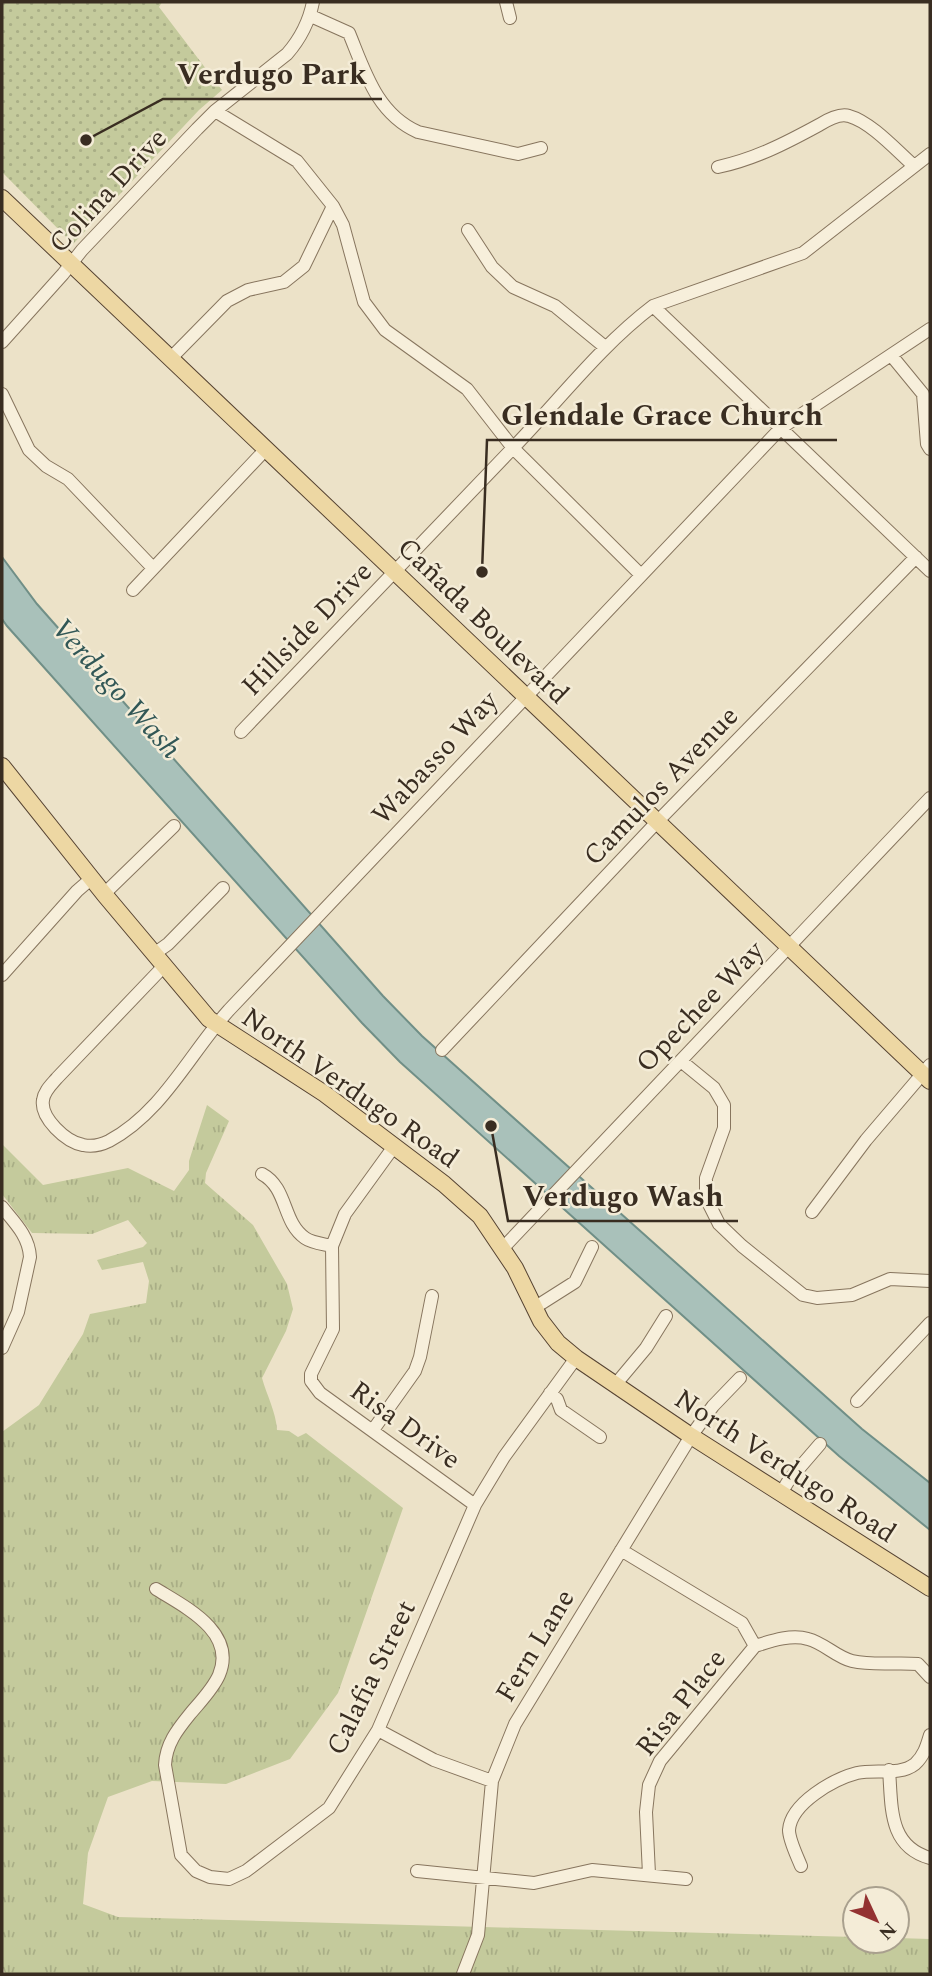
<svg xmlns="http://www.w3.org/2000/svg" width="932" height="1976" font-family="Spectral,serif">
<defs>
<pattern id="grass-tufts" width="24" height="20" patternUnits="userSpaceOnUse" patternTransform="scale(1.75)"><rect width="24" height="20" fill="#c4ca9c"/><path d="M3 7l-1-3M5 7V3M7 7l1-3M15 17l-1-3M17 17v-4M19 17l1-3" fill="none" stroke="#a9ae86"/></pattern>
<pattern id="park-dots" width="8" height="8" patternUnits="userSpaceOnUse" patternTransform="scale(1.75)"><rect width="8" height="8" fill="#c4ca9c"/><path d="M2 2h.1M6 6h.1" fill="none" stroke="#a9ae86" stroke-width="1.8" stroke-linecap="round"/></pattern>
</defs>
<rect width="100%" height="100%" fill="#ece2c8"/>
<!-- grass -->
<path fill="url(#grass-tufts)" d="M 207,1105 L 229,1121 L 206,1173 L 205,1183 L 253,1225 L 287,1284 L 293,1309 L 286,1331 L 262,1378 C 267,1396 276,1412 277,1430 L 289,1431 L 298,1437 L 306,1433 L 403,1508 L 338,1693 L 290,1759 L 226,1784 L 152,1781 L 108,1797 L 88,1853 L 83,1904 L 118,1917 L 855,1937 L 855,1941 L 897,1941 L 897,1938 L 930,1939 L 930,1974 L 5,1974 L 2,1965 L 2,1432 L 39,1405 L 83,1334 L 90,1314 L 146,1303 L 149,1281 L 143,1262 L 102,1270 L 97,1260 L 143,1247 L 147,1243 L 128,1220 L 92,1234 L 32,1233 L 2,1194 L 2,1144 L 43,1185 L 128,1168 L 174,1191 L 189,1170 L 189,1161 Z"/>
<!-- park -->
<path fill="url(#park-dots)" d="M 2,2 L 162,2 L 159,7 L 222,90 L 199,110 L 73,244 L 2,172 Z"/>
<!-- water -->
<path fill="#a9c1ba" stroke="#708f87" stroke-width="2" d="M 2,557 L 37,604 L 383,996 L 422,1036 L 862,1429 L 930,1483 L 930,1530 L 839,1456 L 400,1062 L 362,1023 L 7,626 L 2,619 Z"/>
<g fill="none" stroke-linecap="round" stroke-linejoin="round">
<defs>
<path id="minor" d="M 506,2 L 510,18
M 311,16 L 349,33 C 365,72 377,114 418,132 L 518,154 L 541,148
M 215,111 L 297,161 L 333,206 L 343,225 L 364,302 L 385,330 L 467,389 L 513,448 L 640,574
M 718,167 C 755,159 786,143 819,125 C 827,120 840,113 849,116 C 871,122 897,151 914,166
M 468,230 L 492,267 L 513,287 L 555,306 L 605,347
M 653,306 L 930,571
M 2,342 L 63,274 L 82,250 L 197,129 L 215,111 L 287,54 C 301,38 309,22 313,2
M 891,355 L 923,394 L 927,444 L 930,449
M 171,358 L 227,301 L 248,290 L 284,282 L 304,266 L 333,206
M 2,394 L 29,450 L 46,466 L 68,479 L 152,567
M 133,590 L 266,449
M 241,732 C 331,638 421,544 511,450 C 558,402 599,347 653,306 L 803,253 L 930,154
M 104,894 L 174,826
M 154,954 L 168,944 L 223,888
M 164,966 L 57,1078 C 52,1084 44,1091 43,1100 C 40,1118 66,1142 83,1145 C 92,1147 101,1145 109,1141 C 163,1112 190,1053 229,1010 L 781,428 L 930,329
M 2,975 L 77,891 L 92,878
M 442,1050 L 657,822 L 916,557
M 681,1061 L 714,1088 L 724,1105 L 724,1128 L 706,1178 L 706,1190 L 709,1204 L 719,1224 L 742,1246 L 803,1295 L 817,1298 L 852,1295 L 890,1279 L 930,1281
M 395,1145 L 345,1214 L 332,1246 L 333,1329 L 311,1374 L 311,1381 L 320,1393 L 475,1505
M 262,1174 C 288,1188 282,1222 305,1238 C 312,1243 324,1244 332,1246
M 2,1207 C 14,1222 29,1236 30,1257 L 18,1312 L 2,1348
M 812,1212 L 866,1140 L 930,1065
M 503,1248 L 930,798
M 534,1308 L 575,1282 L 592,1247
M 615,1385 L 646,1348 L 666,1316
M 550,1393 L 557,1399 L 561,1410 L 600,1437
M 857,1401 L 930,1323
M 373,1430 L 415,1371 L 420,1357 L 432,1296
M 781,1493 L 789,1480 L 820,1444
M 621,1550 L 742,1623 L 755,1646
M 156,1589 C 185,1607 237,1632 219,1675 C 213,1689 200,1702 190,1714 C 177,1730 166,1744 165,1765 L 181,1855 L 196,1871 L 210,1877 L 229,1879 L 246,1871 L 329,1808 L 378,1730 L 475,1505 L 504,1457 L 576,1358
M 755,1646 C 771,1641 791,1634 808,1639 C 824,1643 836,1657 852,1661 C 874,1666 896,1662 918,1664 L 930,1677
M 378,1730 L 434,1760 L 492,1781
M 889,1770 C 892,1807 888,1846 930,1858
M 801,1866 C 797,1856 789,1840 789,1830 C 791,1803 834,1779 857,1773 C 875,1769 900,1776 915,1764 C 924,1756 927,1745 930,1735
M 417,1871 L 534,1883 L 592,1870 L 686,1879
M 649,1874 L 646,1812 L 649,1785 L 660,1761 L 755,1646
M 463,1974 L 478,1935 L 492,1781 L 515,1724 L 691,1436 L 713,1406 L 740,1378"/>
<path id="major" d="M 2,198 L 930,1081
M 2,766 L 104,894 L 209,1019 L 325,1094 L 444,1184 L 480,1216 L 515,1268 L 541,1321 L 558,1343 L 576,1358 L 691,1436 L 930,1588"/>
</defs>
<!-- minor casing -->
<use href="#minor" stroke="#87755e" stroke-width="14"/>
<!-- major casing -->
<use href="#major" stroke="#564332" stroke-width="18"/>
<!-- minor -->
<use href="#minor" stroke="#f7efdb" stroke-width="12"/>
<!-- major -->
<use href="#major" stroke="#edd7a3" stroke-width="16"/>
</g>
<g text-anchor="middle" stroke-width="5" stroke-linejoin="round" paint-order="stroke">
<!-- street labels -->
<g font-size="28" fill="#392d21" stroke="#f4ecd7">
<text transform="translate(107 190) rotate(-47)" y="10">Colina Drive</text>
<text transform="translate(484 620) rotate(44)" y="10">Cañada Boulevard</text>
<text transform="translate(306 628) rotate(-46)" y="10">Hillside Drive</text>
<text transform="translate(434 757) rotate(-47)" y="10">Wabasso Way</text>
<text transform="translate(660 785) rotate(-46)" y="10">Camulos Avenue</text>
<text transform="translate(699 1006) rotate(-46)" y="10">Opechee Way</text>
<text transform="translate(351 1087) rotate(35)" y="10">North Verdugo Road</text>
<text transform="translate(406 1424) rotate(36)" y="10">Risa Drive</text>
<text transform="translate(786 1465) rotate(33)" y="10">North Verdugo Road</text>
<text transform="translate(534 1645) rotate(-59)" y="10">Fern Lane</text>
<text transform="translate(370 1677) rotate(-64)" y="10">Calafia Street</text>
<text transform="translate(680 1702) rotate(-52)" y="10">Risa Place</text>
</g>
<!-- water labels -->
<g font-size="30" font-style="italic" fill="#315756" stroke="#f4ecd7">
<text transform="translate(117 688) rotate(48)" y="10">Verdugo Wash</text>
</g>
</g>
<!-- callouts -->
<path fill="none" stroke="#392d21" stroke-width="2.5" d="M86 140L163 99H382M482 572L487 440H837M491 1126L508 1221H738"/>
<g fill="#392d21" stroke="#f4ecd7" stroke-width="2.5">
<circle cx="86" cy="140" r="7"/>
<circle cx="482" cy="572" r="7"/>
<circle cx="491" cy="1126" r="7"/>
</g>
<g font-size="30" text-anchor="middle" font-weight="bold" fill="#392d21" stroke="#f4ecd7" stroke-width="5" stroke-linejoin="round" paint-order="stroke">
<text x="272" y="84">Verdugo Park</text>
<text x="662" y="425">Glendale Grace Church</text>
<text x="623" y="1206">Verdugo Wash</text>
</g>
<!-- border -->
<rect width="932" height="1976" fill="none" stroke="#392d21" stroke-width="7"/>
<!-- north arrow -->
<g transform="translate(876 1920) rotate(134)"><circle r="33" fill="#f4ecd7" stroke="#a9a08e" stroke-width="2"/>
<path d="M0-5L12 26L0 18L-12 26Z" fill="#933231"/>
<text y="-10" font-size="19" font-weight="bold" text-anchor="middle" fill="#392d21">N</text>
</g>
</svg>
